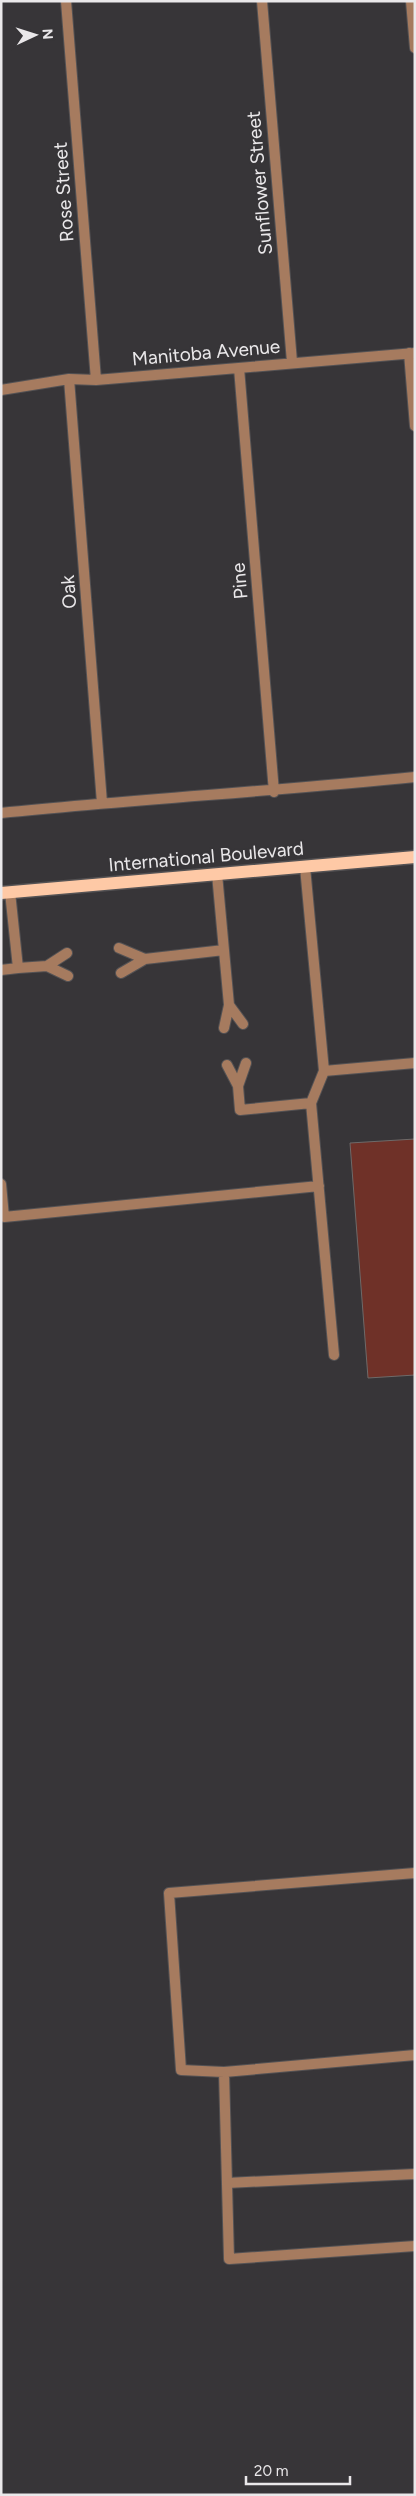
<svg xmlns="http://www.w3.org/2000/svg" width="416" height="2496" font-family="Figtree,sans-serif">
<rect width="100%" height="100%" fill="#373538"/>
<!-- building -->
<path fill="#6f3128" stroke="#6e6a69" d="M 415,1139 L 415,1375 L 368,1378 L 350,1143 Z"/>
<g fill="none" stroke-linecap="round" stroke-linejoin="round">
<defs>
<path id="lane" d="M 305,867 L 324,1071 L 415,1063
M 217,874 L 229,1005 L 224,1028
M 10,892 L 18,968 L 47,966 L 67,953
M 119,948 L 145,959
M 47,966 L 68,976
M 1,970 L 18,968
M 121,973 L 145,959 L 224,950
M 229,1005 L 243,1024
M 227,1065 L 238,1086 L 240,1110 L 311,1103
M 324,1071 L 311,1103 L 334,1355
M 238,1086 L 246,1063
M 1,1184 L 4,1217 L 319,1186
M 415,2055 L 224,2072 L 229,2259 L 415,2246
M 224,2072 L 181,2070 L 169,1893 L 415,1873
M 227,2183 L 415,2174"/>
<path id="street" d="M 66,1 L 96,380
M 262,1 L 292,362
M 411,1 L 415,48
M 409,353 L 415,426
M 239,368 L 274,792
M 69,379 L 102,803
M 1,390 L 69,379 L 96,380 L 415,353
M 1,813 C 139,799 277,791 415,777"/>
<path id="primary" d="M 1,893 L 415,857"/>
</defs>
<!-- lane casing -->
<use href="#lane" stroke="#545254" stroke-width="12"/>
<!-- street casing -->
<use href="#street" stroke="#545254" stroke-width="12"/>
<!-- primary casing -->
<use href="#primary" stroke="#545254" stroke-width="15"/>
<!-- lane -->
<use href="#lane" stroke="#a67b5f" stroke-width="10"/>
<!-- street -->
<use href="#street" stroke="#a67b5f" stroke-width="10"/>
<!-- primary -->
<use href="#primary" stroke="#fec9a6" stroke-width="12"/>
</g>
<g text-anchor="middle" stroke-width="4" stroke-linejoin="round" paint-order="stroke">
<!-- street labels -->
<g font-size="19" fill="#eae8ea" stroke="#373538">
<text transform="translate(259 183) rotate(-95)" y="7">Sunflower Street</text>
<text transform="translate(63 192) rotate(-94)" y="7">Rose Street</text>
<text transform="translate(206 352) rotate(-5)" y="7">Manitoba Avenue</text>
<text transform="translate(239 581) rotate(-95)" y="7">Pine</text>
<text transform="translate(68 592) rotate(-94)" y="7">Oak</text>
<text transform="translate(206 856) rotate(-5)" y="7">International Boulevard</text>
</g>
</g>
<!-- border -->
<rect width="416" height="2496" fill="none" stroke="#eae8ea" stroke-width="5"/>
<!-- north arrow -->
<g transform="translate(35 35) rotate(86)" stroke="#373538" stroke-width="4" paint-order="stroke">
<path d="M0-4L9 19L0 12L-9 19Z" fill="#eae8ea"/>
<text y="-8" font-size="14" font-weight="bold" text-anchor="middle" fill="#eae8ea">N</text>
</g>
<!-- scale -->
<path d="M246 2476v8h104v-8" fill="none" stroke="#eae8ea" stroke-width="2.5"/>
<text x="254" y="2476" font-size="15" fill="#eae8ea" stroke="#373538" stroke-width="4" paint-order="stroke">20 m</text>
</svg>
